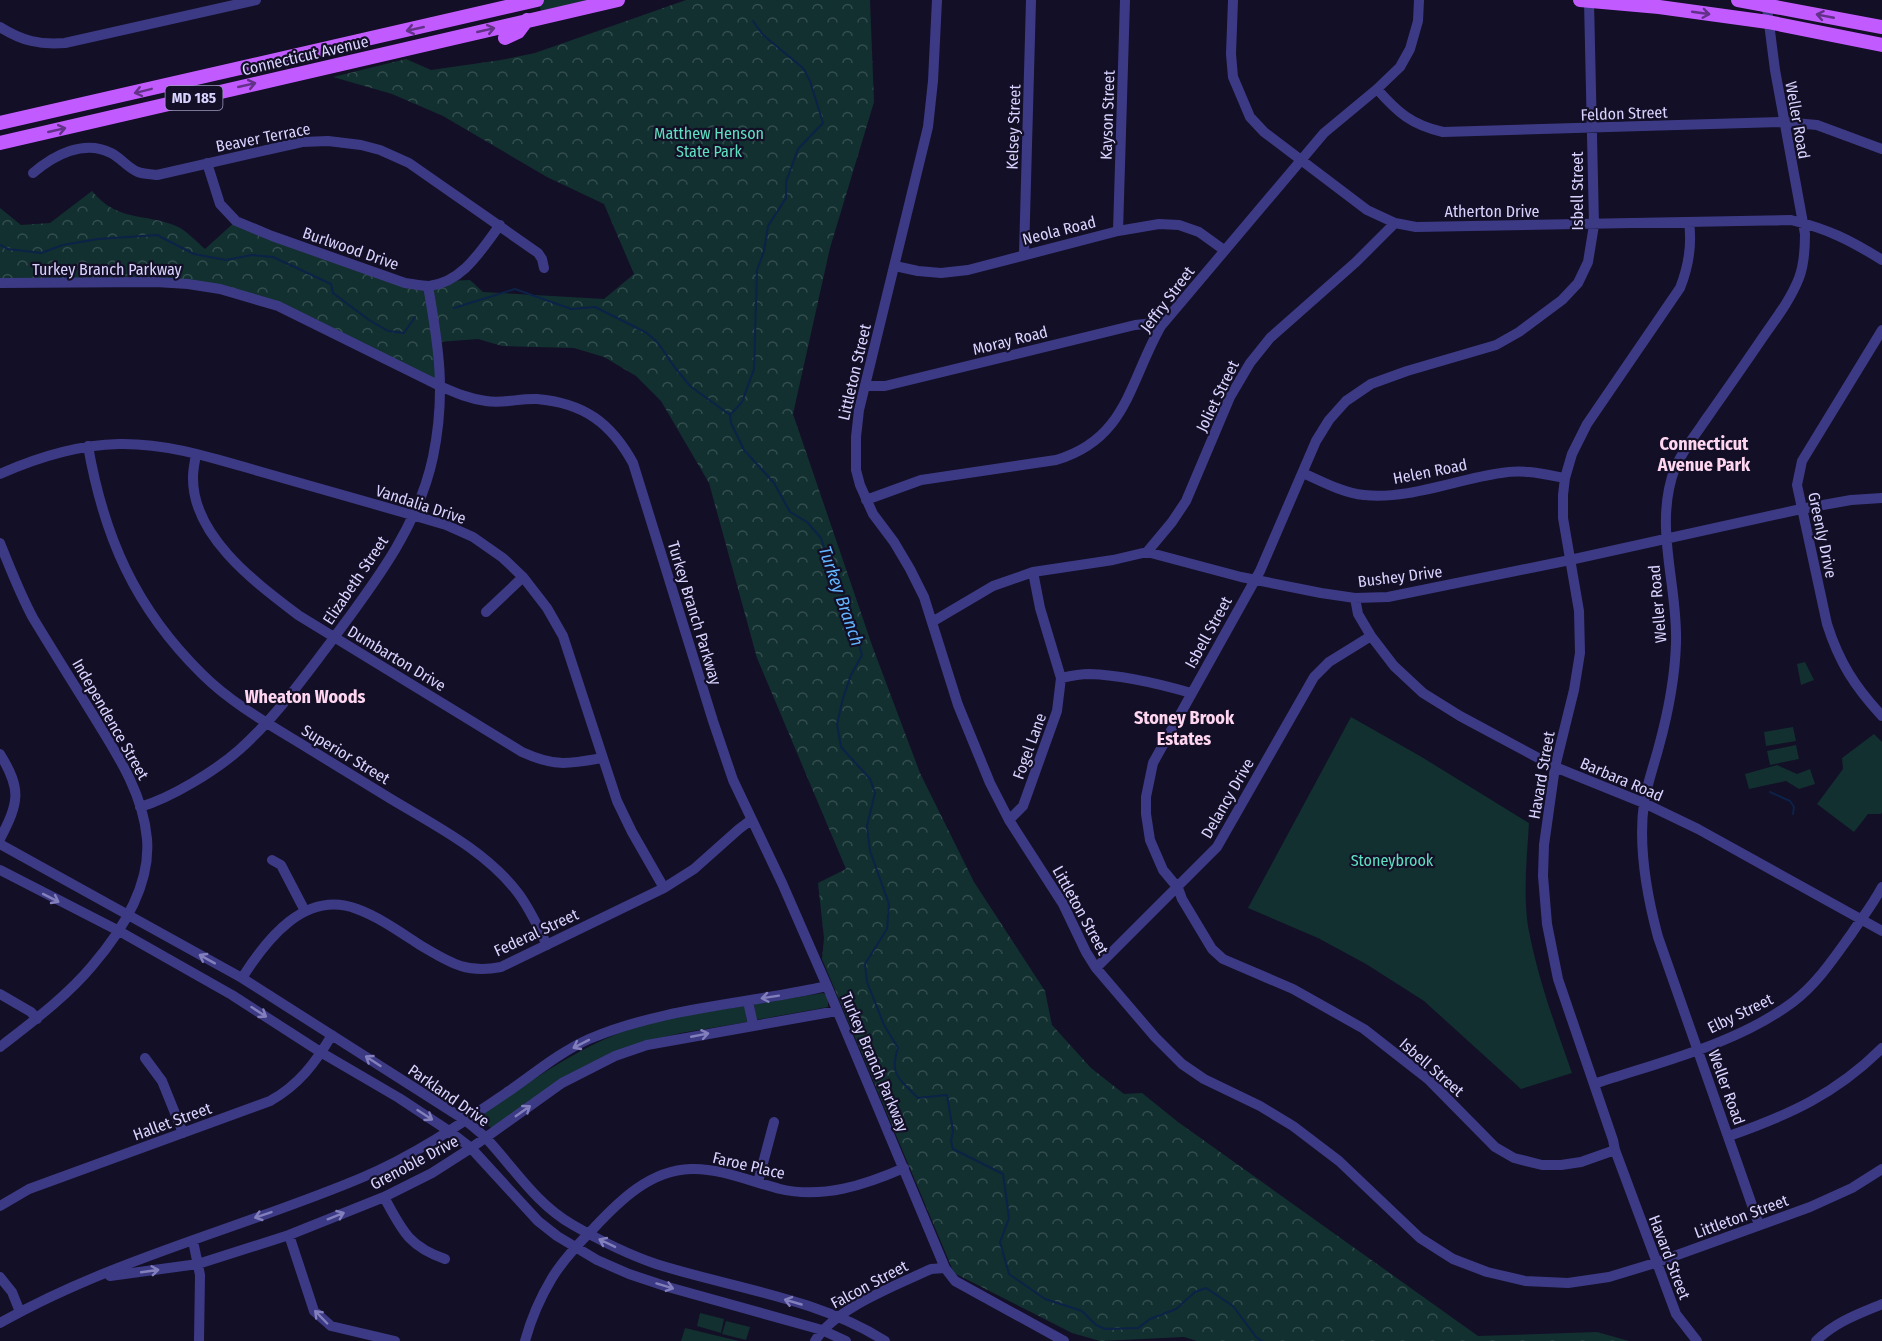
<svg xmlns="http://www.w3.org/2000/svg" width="1882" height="1341" font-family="'Fira Sans Condensed',sans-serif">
<defs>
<pattern id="forest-crowns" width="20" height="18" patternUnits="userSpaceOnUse" patternTransform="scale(1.5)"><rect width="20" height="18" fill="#12302f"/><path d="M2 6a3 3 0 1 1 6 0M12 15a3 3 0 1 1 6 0" fill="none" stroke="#344d4e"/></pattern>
</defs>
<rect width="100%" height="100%" fill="#130f26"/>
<!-- green -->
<path fill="#12302f" d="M 538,0 L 590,0 L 541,11 Z
M 1805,662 L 1814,680 L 1801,685 L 1797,664 Z
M 1351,717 L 1420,756 L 1529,823 C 1527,857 1523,892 1528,926 C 1537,976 1555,1025 1572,1073 L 1521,1089 L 1424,1001 L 1366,964 L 1318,938 L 1248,908 Z
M 1793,727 L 1796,741 L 1766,746 L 1764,732 Z
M 1874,734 L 1882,742 L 1882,812 L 1881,814 L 1868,814 L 1854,832 L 1817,804 L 1843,769 L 1842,758 Z
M 1796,745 L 1799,759 L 1770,765 L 1767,751 Z
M 1777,765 L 1797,774 L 1810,769 L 1815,784 L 1799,789 L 1786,781 L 1749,789 L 1745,774 Z
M 823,993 L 828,996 L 828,1007 L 756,1020 L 754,1004 Z
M 745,1006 L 747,1022 L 681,1033 L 639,1043 L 491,1128 L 483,1120 L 485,1113 C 536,1077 585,1042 646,1024 C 678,1014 712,1011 745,1006 Z
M 700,1313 L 724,1319 L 721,1333 L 697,1326 Z
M 726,1321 L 750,1327 L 746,1340 L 722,1334 Z
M 685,1328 L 739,1341 L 681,1341 Z"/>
<!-- forest -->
<path fill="url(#forest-crowns)" d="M 686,0 L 870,0 L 874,102 L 830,248 L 793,414 L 873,648 L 920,773 L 974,882 L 1045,991 L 1052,1025 L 1091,1068 L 1124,1094 L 1142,1093 L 1178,1122 L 1478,1336 L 1597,1332 L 1629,1341 L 1197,1341 L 1184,1337 L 1100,1341 L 1072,1333 L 954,1273 L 822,959 L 824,938 L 818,883 L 846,869 L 757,658 L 709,483 L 661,401 L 636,376 L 604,357 L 574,348 L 502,346 L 478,339 L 438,342 L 442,387 L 278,306 L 188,284 L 0,283 L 0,208 L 21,225 L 50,223 L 92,191 C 117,222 145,213 176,226 C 186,230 197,242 205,249 L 236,221 L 405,283 L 470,280 L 483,292 L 604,299 L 634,274 L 604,204 L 547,177 L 443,116 L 392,94 L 333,77 L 406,59 L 431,70 L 501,60 L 535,53 Z"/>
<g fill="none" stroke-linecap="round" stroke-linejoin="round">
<!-- stream -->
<path stroke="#0c2248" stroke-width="2" d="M 753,21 L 763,35 L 803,68 L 810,81 L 823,123 L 798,149 L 786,182 L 786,198 L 768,226 L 764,251 L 757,270 L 754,369 L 742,402 L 730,415 L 731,423 L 744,450 L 774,483 L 790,512 L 807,522 L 821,538 L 830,566 L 847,602 L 862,655 L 851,675 L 843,698 L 837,724 L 841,747 L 870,779 L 875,793 L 867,826 L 870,851 L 889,904 L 887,929 L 865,964 L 867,982 L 884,1025 L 898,1048 C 889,1075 899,1079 918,1098 L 947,1095 L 953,1131 L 951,1141 L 953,1149 L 1003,1174 L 1009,1218 L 1000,1242 L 1009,1274 L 1045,1299 L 1082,1311 L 1096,1325 L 1105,1329 L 1138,1328 L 1150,1319 L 1176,1309 L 1195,1292 L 1206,1288 L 1233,1306 L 1256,1337 L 1262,1341
M 0,245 L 8,249 L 41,253 L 63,245 L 98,239 L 157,235 L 194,254 L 226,260 L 252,255 L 273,257 L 331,284 L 333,293 L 369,320 L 388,331 L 404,333 L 415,317
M 454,308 L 515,289 L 571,309 L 595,307 L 647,333 L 658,343 L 673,365 L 690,386 L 730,415
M 1770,792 L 1790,801 L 1794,807 L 1793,814"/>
<!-- minor -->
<path stroke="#3d3a85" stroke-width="10" d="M 937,0 L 933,81 L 928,127 L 859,410 L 856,437 L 856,470 L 860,485 L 873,514 L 894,542 L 910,569 L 924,597 L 958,705 L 990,783 L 1009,820 L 1063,904 L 1086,952 L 1096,968 L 1155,1037 L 1182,1064 L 1204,1079 L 1260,1106 L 1293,1126 L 1339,1161 L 1420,1238 L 1453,1259 L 1487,1272 L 1525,1281 L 1568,1283 L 1609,1277 L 1655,1263 L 1810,1207 L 1852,1188 L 1882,1169
M 1233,0 L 1231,54 L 1233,77 L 1250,117 L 1264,132 L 1367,210 L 1395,223 L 1416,227 L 1791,220 C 1828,229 1850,240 1882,260
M 1589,1 L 1594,225 L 1588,262 L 1578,283 L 1562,300 L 1519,332 L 1496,345 L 1407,371 L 1371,384 L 1346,401 L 1329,420 L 1316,441 L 1260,571 L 1153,763 L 1146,797 L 1146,814 L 1150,840 L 1163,870 L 1178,888 L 1182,899 L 1212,949 L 1223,959 L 1293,989 L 1364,1029 L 1428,1079 L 1495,1147 L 1514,1158 L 1542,1165 L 1561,1165 L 1581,1162 L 1615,1150
M 0,27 C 22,41 40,45 65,43 L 256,0
M 1377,89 C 1398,113 1412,125 1443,132 L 1783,122 L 1817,125 L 1882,149
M 207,163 L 220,204 L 236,221 L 272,236 L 405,283 C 413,284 422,286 429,286 C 463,282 481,250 500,225
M 33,173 C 54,155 84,139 111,153 C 121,158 128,168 138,172 C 143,174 151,174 157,175 L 302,142 L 328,141 L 361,145 L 380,150 L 409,163 L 538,253 L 542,259 L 544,268
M 1689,222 C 1692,244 1688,268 1680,288 L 1587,424 L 1572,454 L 1565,478 L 1563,495 L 1563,518 L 1579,611 L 1580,653 L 1574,690 L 1555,767 L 1544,845 L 1543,876 L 1547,924 L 1558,979 L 1613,1140 L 1615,1150 L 1676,1314 L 1697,1341
M 1118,231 L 1125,0
M 1024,254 L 1031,0
M 895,266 L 918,271 L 941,273 L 968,270 L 1118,231 L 1159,224 L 1179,225 L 1199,232 L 1224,250
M 0,283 L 156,282 L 188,284 L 220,289 L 278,306 L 442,387 C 456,393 470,399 486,401 C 503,404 520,398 537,399 C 584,403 611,423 633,463 L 713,721 L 733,780 L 782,883 L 827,986 L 945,1268 L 955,1281 L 1064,1341
M 1882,330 L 1802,461 L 1797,485 L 1827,624 C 1839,662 1855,687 1882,716
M 865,386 L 885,386 L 1135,325 L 1154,323 L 1161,326
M 88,446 C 104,537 135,608 202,674 C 229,701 265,722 298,742 C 329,761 360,780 391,799 C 436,826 486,851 518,893 C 530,909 538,927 547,945
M 196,454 C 195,461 193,469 193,477 C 192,536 256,583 298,615 L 522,752 C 555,767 568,764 602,758
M 1303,473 C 1321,481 1343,493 1364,495 C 1408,500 1457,479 1501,473 C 1524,469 1543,474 1565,478
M 0,474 C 38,457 77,445 119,444 C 167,443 213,458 258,471 C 310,486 361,500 412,515 L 446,525 L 473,537 L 503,558 L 523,577 L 547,608 L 563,636 L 617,801 L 632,832 L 664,888
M 866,500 L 921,480 L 1056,460 C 1127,439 1129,382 1161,326 L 1324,133 L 1377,89 L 1400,67 L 1410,49 L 1418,21 L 1419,0
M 0,543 C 10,568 20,594 33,618 C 53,651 73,683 93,715 C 117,754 143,793 147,839 C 151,887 121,932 92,966 C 66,997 32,1022 0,1047
M 1147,552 L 1172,522 L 1186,501 L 1230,397 L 1250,363 L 1270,338 L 1356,262 L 1395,223
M 1355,598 L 1358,614 L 1371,636 L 1394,666 L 1423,693 L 1460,716 L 1555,767 L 1644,803 L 1698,829 L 1882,931
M 486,612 L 523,577
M 932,622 L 993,586 L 1033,572 L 1113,560 L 1147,552 L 1241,577 L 1321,593 L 1355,598 L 1388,597 L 1570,560 L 1801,509 L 1851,500 L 1882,498
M 1061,678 C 1070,676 1079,674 1089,674 C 1121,675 1160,684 1191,693
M 0,754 C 22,790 19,802 0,839
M 140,807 C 171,798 215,771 239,750 C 274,719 301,681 330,643 C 372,586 418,528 433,457 C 446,394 439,348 428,286
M 1009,820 L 1023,806 L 1057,711 L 1061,678 L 1040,608 L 1033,572
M 0,844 L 242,978 L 465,1120 C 472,1126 480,1132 486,1138 C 514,1168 536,1204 573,1225 C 599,1240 627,1254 656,1264 C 732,1288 817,1298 885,1341
M 272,860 L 281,865 L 305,911
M 0,870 L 119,931 L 232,995 L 322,1053 L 399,1098 L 449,1131 L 471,1148 L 538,1221 L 557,1236 L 597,1260 L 629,1274 L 668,1287 L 822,1330 L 846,1341
M 1096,968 L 1217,847 L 1314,677 L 1329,662 L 1371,636
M 242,978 C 266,940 305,889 357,909 C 379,917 400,932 420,945 C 449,962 465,974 501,967 L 664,888 L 694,869 L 739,829 L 751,820
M 0,994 L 31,1012 L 37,1019
M 748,1001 L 753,1025
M 145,1058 L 162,1081 L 183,1133
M 1594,1084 C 1660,1062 1737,1044 1793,1002 C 1817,984 1834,958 1852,933 C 1862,918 1873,904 1882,887
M 1729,1136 C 1789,1115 1836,1094 1882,1048
M 758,1182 L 774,1122
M 384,1197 C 402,1230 408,1246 445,1259
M 0,1206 L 29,1189 L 270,1101 C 299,1085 315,1063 332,1035
M 1759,1225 L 1658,937 C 1647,896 1638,846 1644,803 C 1647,784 1654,765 1659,746 C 1668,713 1675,678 1676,643 C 1678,584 1653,526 1675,468 C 1682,452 1694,437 1704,422 C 1723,395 1742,368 1761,340 C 1774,321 1790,301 1799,278 C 1804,265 1805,248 1805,234 L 1775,70 L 1766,0
M 289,1235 L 314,1311 L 331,1326 L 395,1341
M 193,1241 L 200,1275 L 199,1341
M 110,1276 L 198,1264 L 289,1235 L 384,1197 L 432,1173 L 471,1148 L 562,1083 L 615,1056 L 647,1045 L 837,1011
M 0,1277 L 12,1292 L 20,1312
M 0,1323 C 113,1259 242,1228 361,1178 C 414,1156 462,1123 509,1091 C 535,1073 560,1052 589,1039 C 664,1007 748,1004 827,986
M 525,1341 C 531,1319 540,1298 552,1278 C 563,1260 578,1244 593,1229 C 619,1201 650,1170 691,1169 C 721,1168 752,1182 780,1189 C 823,1199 865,1185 904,1168
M 815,1341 C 835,1308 897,1285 931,1269 L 945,1268
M 1816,1341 C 1835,1322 1858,1314 1882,1304"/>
<!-- major -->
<path stroke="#c25bff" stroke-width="14" d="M 1580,0 L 1659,7 L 1768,22 L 1882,45
M 1738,0 L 1882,27
M 505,38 L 518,32 L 527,20
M 0,123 L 537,0
M 0,143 L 618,0"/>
</g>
<!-- one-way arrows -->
<defs><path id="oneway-shaft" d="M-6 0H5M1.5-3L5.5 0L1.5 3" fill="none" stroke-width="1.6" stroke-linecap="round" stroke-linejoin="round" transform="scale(1.5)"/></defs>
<g stroke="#623188">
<use href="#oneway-shaft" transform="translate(1701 13) rotate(8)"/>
<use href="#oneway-shaft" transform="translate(1825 16) rotate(-169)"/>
<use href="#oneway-shaft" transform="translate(415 29) rotate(167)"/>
<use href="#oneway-shaft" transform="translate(486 30) rotate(-13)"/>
<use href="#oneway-shaft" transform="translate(247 85) rotate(-13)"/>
<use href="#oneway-shaft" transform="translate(143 91) rotate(166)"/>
<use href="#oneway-shaft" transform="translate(57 130) rotate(-13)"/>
</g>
<g stroke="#837fbc">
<use href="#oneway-shaft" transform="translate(51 898) rotate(27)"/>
<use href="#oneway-shaft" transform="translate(207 959) rotate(-151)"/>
<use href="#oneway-shaft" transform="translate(770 997) rotate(171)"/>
<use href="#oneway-shaft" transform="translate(259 1012) rotate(33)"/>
<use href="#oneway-shaft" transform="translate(700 1035) rotate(-11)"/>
<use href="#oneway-shaft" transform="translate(581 1044) rotate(153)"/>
<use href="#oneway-shaft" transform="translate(373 1061) rotate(-147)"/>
<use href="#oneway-shaft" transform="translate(523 1111) rotate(-35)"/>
<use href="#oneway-shaft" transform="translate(425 1115) rotate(33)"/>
<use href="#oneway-shaft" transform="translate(263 1215) rotate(161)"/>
<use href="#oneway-shaft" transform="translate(336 1216) rotate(-22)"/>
<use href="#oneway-shaft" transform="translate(607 1243) rotate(-154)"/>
<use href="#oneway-shaft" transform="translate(150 1271) rotate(-8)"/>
<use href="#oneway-shaft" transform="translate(665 1286) rotate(17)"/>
<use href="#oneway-shaft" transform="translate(793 1302) rotate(-164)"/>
<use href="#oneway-shaft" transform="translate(321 1317) rotate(-134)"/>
</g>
<g text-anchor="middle" stroke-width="4.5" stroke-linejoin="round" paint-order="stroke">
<!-- shield labels -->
<rect fill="#130f26" stroke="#9e99be" stroke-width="1.5" x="165.5" y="86" width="57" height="24" rx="4.5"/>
<g font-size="15" font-weight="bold" fill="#d9d4ff">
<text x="194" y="103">MD 185</text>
</g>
<!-- street labels -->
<g font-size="16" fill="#d9d4ff" stroke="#130f26">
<text transform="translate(305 55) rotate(-13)" y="6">Connecticut Avenue</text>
<text transform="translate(1624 113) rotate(-2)" y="6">Feldon Street</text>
<text transform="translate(1107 115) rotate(-88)" y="6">Kayson Street</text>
<text transform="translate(1798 120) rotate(80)" y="6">Weller Road</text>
<text transform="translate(1013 127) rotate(-88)" y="6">Kelsey Street</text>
<text transform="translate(263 137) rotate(-11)" y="6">Beaver Terrace</text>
<text transform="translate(1577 191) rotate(-90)" y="6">Isbell Street</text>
<text x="1492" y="217">Atherton Drive</text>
<text transform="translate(1059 230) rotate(-14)" y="6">Neola Road</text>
<text transform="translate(351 248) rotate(19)" y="6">Burlwood Drive</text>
<text x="107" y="275">Turkey Branch Parkway</text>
<text transform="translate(1167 299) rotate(-53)" y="6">Jeffry Street</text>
<text transform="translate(1010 340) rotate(-14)" y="6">Moray Road</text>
<text transform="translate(854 372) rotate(-77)" y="6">Littleton Street</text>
<text transform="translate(1217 396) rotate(-64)" y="6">Joliet Street</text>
<text transform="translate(1430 471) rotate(-11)" y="6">Helen Road</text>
<text transform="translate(421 504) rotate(18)" y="6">Vandalia Drive</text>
<text transform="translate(1823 535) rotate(78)" y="6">Greenly Drive</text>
<text transform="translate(1400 576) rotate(-7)" y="6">Bushey Drive</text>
<text transform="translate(355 580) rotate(-56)" y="6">Elizabeth Street</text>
<text transform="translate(1657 604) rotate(-95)" y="6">Weller Road</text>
<text transform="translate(695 613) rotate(73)" y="6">Turkey Branch Parkway</text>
<text transform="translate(1208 632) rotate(-61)" y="6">Isbell Street</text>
<text transform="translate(397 658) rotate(31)" y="6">Dumbarton Drive</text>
<text transform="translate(111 719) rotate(60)" y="6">Independence Street</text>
<text transform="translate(1029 746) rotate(-70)" y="6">Fogel Lane</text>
<text transform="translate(346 754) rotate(31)" y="6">Superior Street</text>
<text transform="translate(1541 775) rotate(-80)" y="6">Havard Street</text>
<text transform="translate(1622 779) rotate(23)" y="6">Barbara Road</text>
<text transform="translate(1227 798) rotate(-60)" y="6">Delancy Drive</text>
<text transform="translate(1081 910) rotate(61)" y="6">Littleton Street</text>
<text transform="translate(536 932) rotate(-25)" y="6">Federal Street</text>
<text transform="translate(1740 1013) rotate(-26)" y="6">Elby Street</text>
<text transform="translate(875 1062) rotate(67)" y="6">Turkey Branch Parkway</text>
<text transform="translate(1432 1067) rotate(41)" y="6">Isbell Street</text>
<text transform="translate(1727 1087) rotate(70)" y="6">Weller Road</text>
<text transform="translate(449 1095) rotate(35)" y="6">Parkland Drive</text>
<text transform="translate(172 1121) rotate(-20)" y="6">Hallet Street</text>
<text transform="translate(414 1162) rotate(-28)" y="6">Grenoble Drive</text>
<text transform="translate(749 1165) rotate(13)" y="6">Faroe Place</text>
<text transform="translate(1741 1216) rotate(-20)" y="6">Littleton Street</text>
<text transform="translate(1670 1257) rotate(69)" y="6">Havard Street</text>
<text transform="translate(869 1284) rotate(-28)" y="6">Falcon Street</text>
</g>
<!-- park labels -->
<g font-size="16" fill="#5fe0c0" stroke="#130f26">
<text x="709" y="139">Matthew Henson<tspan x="709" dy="18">State Park</tspan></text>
<text x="1392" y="866">Stoneybrook</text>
</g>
<!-- neighbourhood labels -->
<g font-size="18" font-weight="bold" fill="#ffd6f0" stroke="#130f26">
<text x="1704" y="450">Connecticut<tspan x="1704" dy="21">Avenue Park</tspan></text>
<text x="305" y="703">Wheaton Woods</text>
<text x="1184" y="724">Stoney Brook<tspan x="1184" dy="21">Estates</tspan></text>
</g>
<!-- water labels -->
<g font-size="18" font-style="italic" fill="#62b6ff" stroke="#130f26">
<text transform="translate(841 596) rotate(71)" y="6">Turkey Branch</text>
</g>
</g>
</svg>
